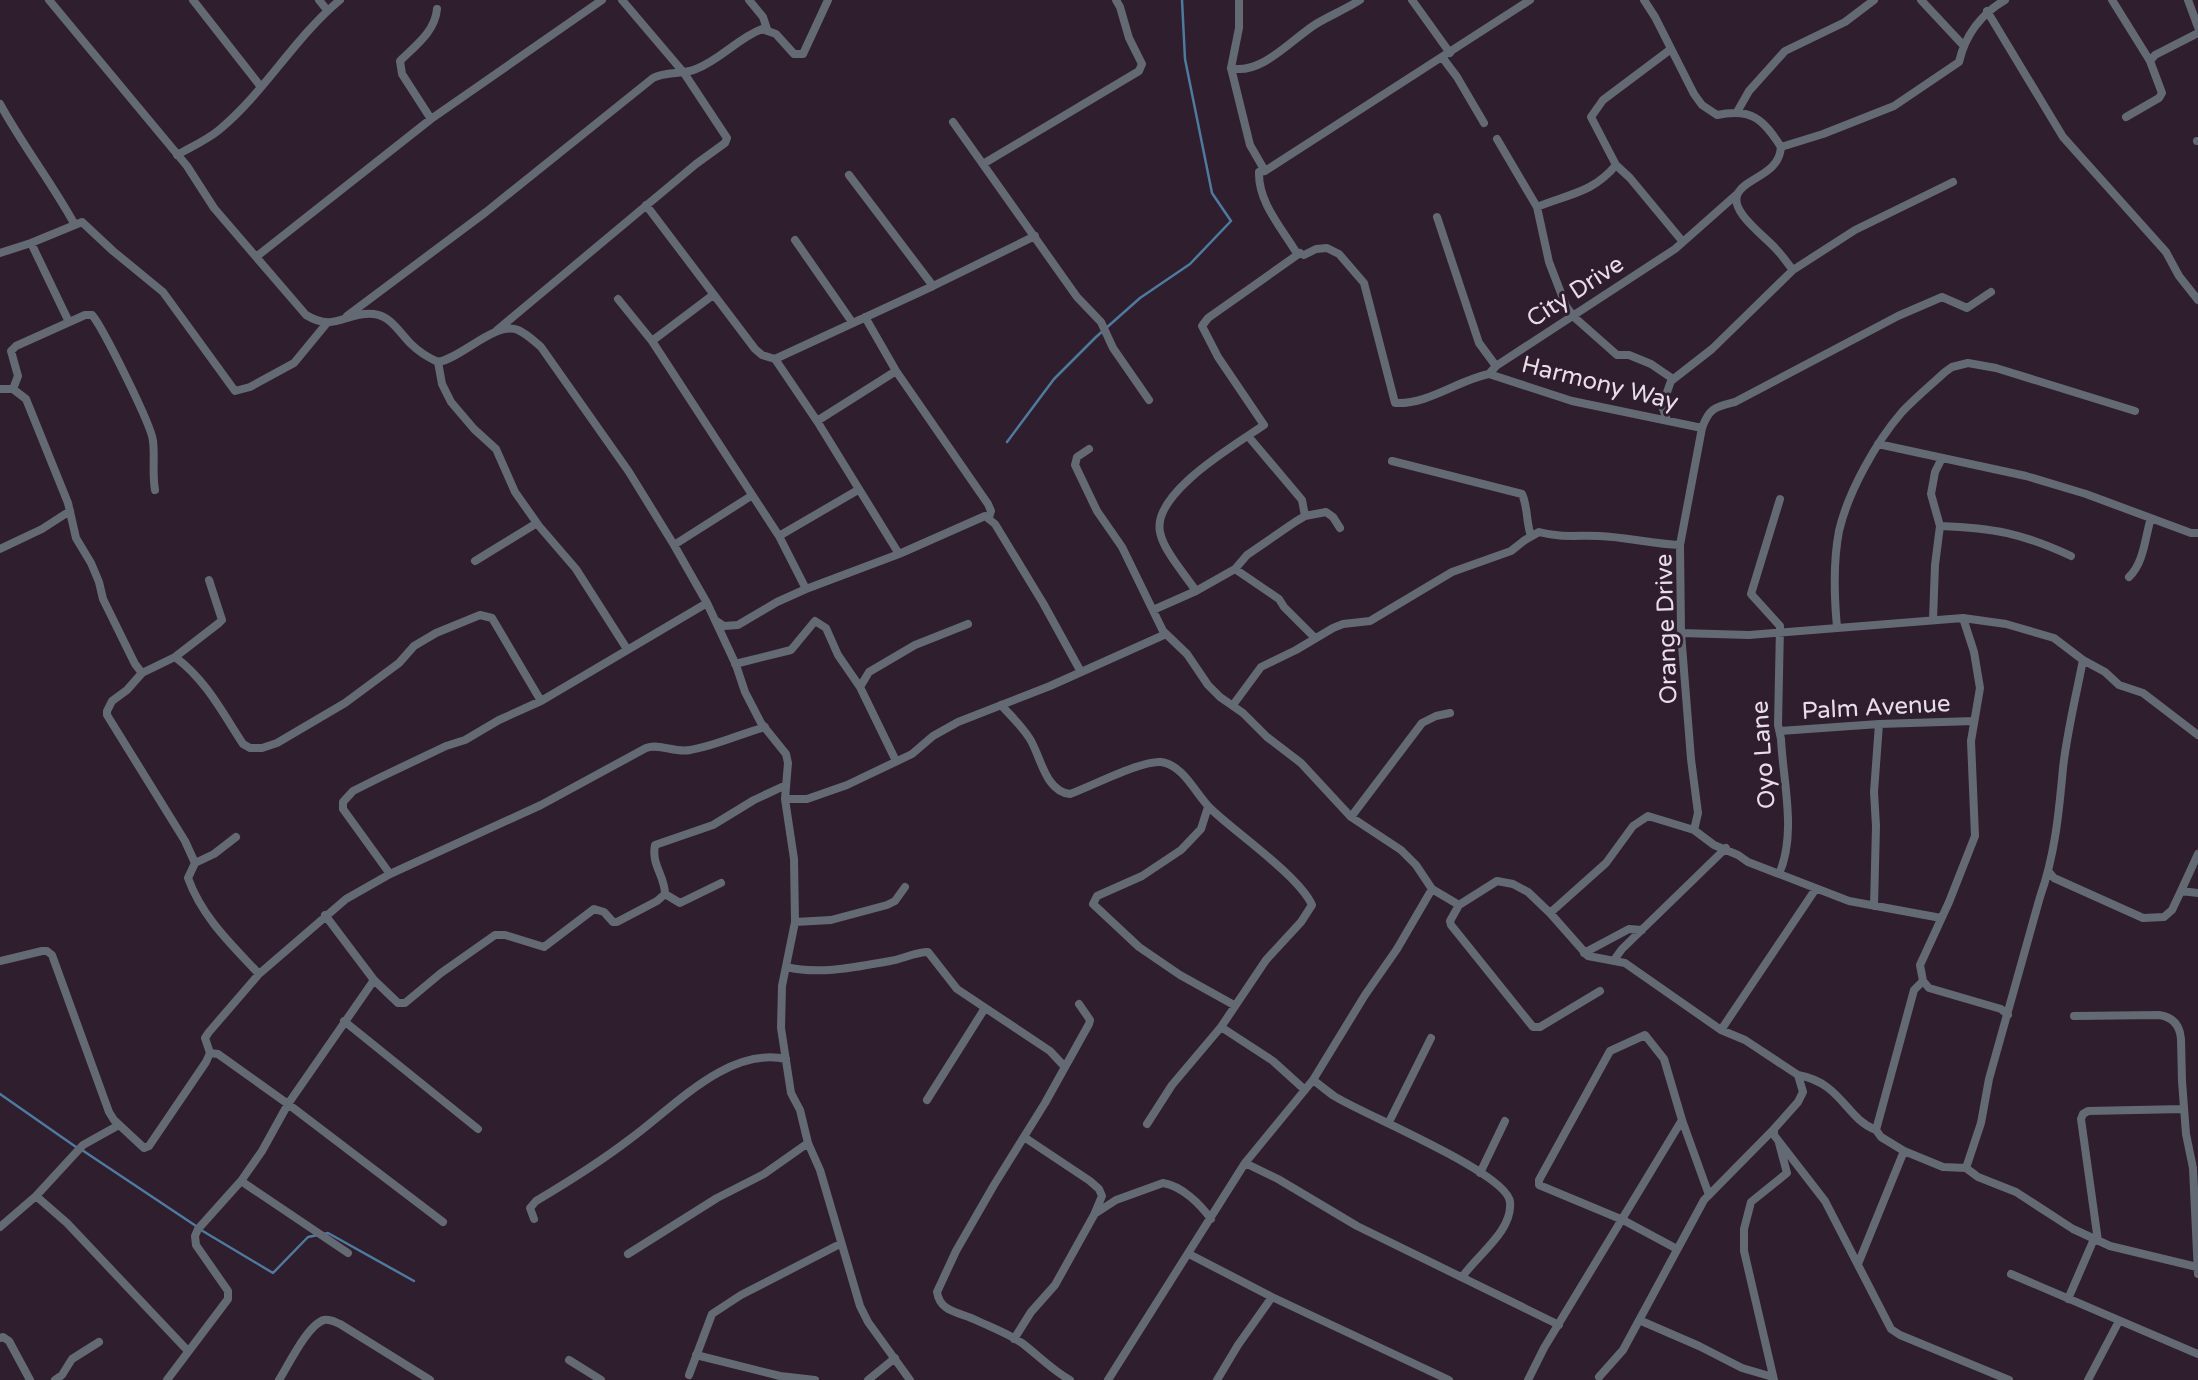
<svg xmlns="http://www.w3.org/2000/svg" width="2198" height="1380" font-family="'Varela Round',sans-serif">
<rect width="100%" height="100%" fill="#2f1e2e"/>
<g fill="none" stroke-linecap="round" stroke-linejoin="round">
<!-- stream -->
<path stroke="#4e7a9e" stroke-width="2.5" d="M 1007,442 L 1054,379 L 1096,337 L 1140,298 L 1190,264 L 1231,221 L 1212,193 L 1185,59 L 1182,0
M 0,1094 L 76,1147
M 82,1150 L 196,1226
M 201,1230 L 273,1273 L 308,1237 L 318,1235
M 324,1234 L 328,1233 L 414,1281"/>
<!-- minor -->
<path stroke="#646a74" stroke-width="8" d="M 49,0 L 187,166 L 214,208 L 306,315 C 335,333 346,311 374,314 C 391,316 399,332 411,344 C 419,352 427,357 438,362 C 462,358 495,321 518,330 C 527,334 534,341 541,347 L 629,472 L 674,545 L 707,603 L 736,665 L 745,692 L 761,723 L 786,754 L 788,763 L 785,799 L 794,859 L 795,922 L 782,986 L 781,1028 L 791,1093 L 800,1110 L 808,1143 L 820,1170 L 860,1306 L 868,1322 L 910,1380
M 193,0 L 261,87
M 319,0 L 327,10
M 749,0 L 763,17 L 767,29
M 1239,0 L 1239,28 L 1231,68 L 1250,145 L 1265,171 L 1259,172 C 1258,202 1281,227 1296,252 L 1304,255 L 1316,249 L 1327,248 L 1339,254 L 1364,283 L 1395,403 C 1428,405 1458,380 1489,374
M 1412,0 L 1450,53
M 1644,0 L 1655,17 L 1694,94 L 1702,105 L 1717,115 C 1752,108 1763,119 1781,147
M 1921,0 L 1963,45
M 2112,0 L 2150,61 L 2162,93 L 2159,98 L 2126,117
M 2188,0 L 2198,27
M 1987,11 L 2063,137 L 2166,252 L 2179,276 L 2198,300
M 1671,49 L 1603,100 L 1591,117 L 1616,165 L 1630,178 L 1683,242
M 1442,57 L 1457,77 L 1484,123
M 2150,61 L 2155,55 L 2198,33
M 1231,68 C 1261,76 1293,38 1316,24 C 1331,15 1346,9 1360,0
M 0,104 C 23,146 52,183 75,225
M 1737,112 L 1749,91 L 1785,51 L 1845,22 L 1874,0
M 431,119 L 402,74 L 400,61 C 415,46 435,32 437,9
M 953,122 L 1077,297 L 1101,322 L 1113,348 L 1149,400
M 1497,139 L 1537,207
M 2197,141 L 2198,141
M 1781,147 L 1823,134 L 1894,106 L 1959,62 C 1965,36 1981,14 2005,0
M 177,155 C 191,147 207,140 219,130 C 265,92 294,38 340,0
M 983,164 L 1139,71 L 1142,64 L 1129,38 L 1120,7 L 1116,0
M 1616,165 C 1593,193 1568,194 1537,207 L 1549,262 L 1566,306 L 1574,317 L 1617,355 L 1629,355 L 1651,364 L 1673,379
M 1265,171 L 1530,0
M 849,175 L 933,286
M 646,205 L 755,349 L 762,355 L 775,359 L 817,421 L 899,554
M 1437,217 L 1479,343 L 1496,366
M 795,240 L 852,322
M 31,243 L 69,322
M 0,253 L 31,243 L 82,222 L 113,251 L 163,292 L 235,391 L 250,387 L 294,363 L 327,323
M 256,257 L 431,119 L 602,0
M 1793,270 L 1855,230 L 1953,182
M 618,299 L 652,341 L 779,536 L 806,589
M 347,316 L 486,212 L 653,78 C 667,71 682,75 696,69 C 720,60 738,38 762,29 L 776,34 L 794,54 L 803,54 L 828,0
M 865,317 L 896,371 L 988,504 L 991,511 L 989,517
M 496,331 L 696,164 L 725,143 L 727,138 L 684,73 L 622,0
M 652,341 L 713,295
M 775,359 L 933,286 L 1035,236
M 438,362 L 442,384 L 451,402 L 474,429 L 496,449 L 515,492 L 539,526 L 576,569 L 627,649
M 1489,374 L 1496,366 L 1675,249 L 1736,195
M 1489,374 L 1572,401 L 1702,428
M 0,389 L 13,389 L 26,399 L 68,503 L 76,538 L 91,563 L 99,582 L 103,599 L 135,664 L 142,673
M 13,389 L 18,376 L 11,351 L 16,346 L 85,315 L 92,315 C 102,326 152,426 153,441 C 155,457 152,473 155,490
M 1667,420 L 1662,406 L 1671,381 L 1712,349 L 1793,270 C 1787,263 1783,256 1776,249 C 1766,237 1728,211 1738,193 C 1747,177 1779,175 1781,147
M 817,421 L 896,371
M 1248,436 L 1302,500 L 1305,516
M 1878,444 L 2026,476 L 2086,494 L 2191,533 L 2198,533
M 1089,449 L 1077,457 L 1075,465 L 1097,511 L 1122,547 L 1163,631 L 1187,654 L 1208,685 L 1220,697 L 1243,713 L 1267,737 L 1301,763 L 1351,817 L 1401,850 L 1416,865 L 1432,889 L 1459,905 L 1497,881 L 1513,884 L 1528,892 L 1550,913 L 1588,956 L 1625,963 L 1721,1030 L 1745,1040 L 1798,1075 L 1803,1092 L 1798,1102 L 1774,1129 L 1704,1200 L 1623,1350 L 1599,1377
M 1392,461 L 1522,494 C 1528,507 1526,522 1531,536
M 1940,526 C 1993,528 2022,533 2071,556
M 779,536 L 858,490
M 674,545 L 751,496
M 0,549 L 42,529 L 70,511
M 475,561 L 537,523
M 1235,569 L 1279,599 L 1284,607 L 1315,638
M 2129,577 C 2144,563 2145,537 2151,518
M 1196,591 C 1186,576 1163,550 1160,532 C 1152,493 1235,445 1264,425 L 1218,357 L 1202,326 L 1208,318 L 1300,253
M 1153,610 L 1196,591 L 1235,569 L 1247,555 L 1295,522 L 1305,516 L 1326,512 L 1333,517 L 1340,528
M 1963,618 L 1974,652 L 1980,688 L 1971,741 L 1975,836 L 1949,902 L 1920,965 L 1923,981 L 1929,988 L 2001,1009 L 2008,1015
M 715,620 L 724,626 L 738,625 L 777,602 L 806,589 L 899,554 L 985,516 L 995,524 L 1043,603 L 1081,672
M 1933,620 L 1935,565 L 1940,526 L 1931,494 L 1935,472 L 1942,458
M 1837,627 C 1834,595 1833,562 1839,531 C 1848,492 1876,442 1902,412 C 1915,398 1931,385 1945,372 L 1952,367 L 1968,363 L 1996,368 L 2135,411
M 1681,633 L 1749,635 L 1963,618 L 2006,624 L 2054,638 L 2083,660 L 2105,672 L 2119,685 L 2143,693 L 2198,735
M 175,657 C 206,680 222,712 243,744 L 250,748 L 262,748 L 277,743 L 345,703 L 399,663 L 414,646 L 436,633 L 480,615 L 492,618 L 541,701
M 735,664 L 791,650 L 815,621 L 826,628 L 838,655 L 860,687 L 896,761
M 860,687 L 869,672 L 915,645 L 968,624
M 1001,705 C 1011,716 1022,726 1030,739 C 1041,757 1045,791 1070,794 C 1092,786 1142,760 1161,762 C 1184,765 1196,795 1211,809 C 1236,833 1299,876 1312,905 L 1301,922 L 1266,960 L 1221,1027 L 1172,1085 L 1147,1124
M 1233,705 L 1261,667 L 1296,650 L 1333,628 L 1343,624 L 1370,621 L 1452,572 L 1511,551 L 1525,540 L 1539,532 C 1560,538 1578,535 1599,536 C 1626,537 1653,544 1680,545
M 1780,731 L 1879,724 L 1974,721
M 785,799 L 807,799 L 847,785 L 912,754 L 933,736 L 958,722 L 1050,686 L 1166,634
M 1208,807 L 1201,829 L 1181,850 L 1142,876 L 1097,896 L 1093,904 L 1139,947 L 1180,975 L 1234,1005
M 1351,817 L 1422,723 L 1436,716 L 1450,713
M 1694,830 L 1698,813 L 1691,759 L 1681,633 L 1680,545 L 1702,428 C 1709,408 1715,407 1735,402 L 1898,316 L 1942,297 L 1967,308 L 1991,292
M 195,863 L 214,854 L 236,837
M 2049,872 L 2054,878 L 2143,918 L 2164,917 L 2172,910 L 2181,891 L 2198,893
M 390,874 L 343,809 L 343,802 L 353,791 L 379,778 L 446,746 L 465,740 L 499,720 L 541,701 L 707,603
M 1779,874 C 1797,833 1783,782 1781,739 L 1778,725 L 1780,626 L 1751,594 L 1780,499
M 2181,891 L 2198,854
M 665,894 C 665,876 651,865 655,845 L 713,825 L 754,800 L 786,785
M 665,894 L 680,903 L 721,883
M 1459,905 L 1450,921 L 1451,925 L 1533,1027 L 1540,1027 L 1600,991
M 1874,906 L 1876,826 L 1874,792 L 1879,724
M 1550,913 L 1606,863 L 1633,826 L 1648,816 L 1694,830 L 1714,845 L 1738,855 L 1748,862 L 1849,901 L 1941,918
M 325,915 L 374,980
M 795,922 L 831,920 L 887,905 L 895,901 L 905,887
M 1584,953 L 1629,929 L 1642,930
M 1614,960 L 1622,949 L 1726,848
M 0,961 L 42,951 L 47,951 L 52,955 L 109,1112 L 114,1120 L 144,1148 L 149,1146 L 206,1062 L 210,1053 L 205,1038 L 209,1032 L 259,974 C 231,944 202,917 188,878 L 195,863 L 185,841 L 107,715 L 107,711 L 112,701 L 127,690 L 142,673 L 175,657 L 219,623 L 222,620 L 209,580
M 786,967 C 820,975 856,967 890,961 C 903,959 915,952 928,952 L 957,989 L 1050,1051 L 1064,1066
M 259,974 L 346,899 L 390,874 L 541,805 L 646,748 C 660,743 674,753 690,750 C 715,746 740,734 765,727
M 2074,1016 L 2159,1015 C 2173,1017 2180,1025 2181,1039 L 2182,1081 L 2186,1134 L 2193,1168 L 2198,1274
M 344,1021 L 478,1129
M 1221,1027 L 1273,1061 L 1305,1090
M 1721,1030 L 1815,890
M 210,1053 L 218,1054 L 288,1104 L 443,1222
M 1798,1075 C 1842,1083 1845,1118 1876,1130
M 1313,1080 C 1320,1085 1327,1091 1334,1096 C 1362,1114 1508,1173 1510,1202 C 1513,1231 1477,1255 1463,1276
M 927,1100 L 985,1008
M 1389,1122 L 1431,1038
M 1774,1129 L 1774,1135 L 1825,1201 L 1891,1329 L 1900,1335 L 2009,1380
M 1904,1151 L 1881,1137 L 1876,1130 L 1914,990 L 1923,981
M 1245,1163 L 1278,1179 L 1357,1226 L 1559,1325
M 1966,1168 L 1981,1123 L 1989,1079 L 2040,897 C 2055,855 2059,812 2063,768 C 2067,732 2076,696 2083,660
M 1480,1173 L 1505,1121
M 241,1181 L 348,1253
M 36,1196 L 67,1223 L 188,1351
M 1096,1213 L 1116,1200 L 1163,1183 C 1182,1186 1200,1204 1211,1219
M 534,1219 L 530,1208 L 536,1201 C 568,1182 600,1162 630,1139 C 673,1108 728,1046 786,1059
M 0,1227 L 36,1196 L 83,1145 L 119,1125
M 2098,1241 L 2081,1119 L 2083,1114 L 2088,1111 L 2184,1109
M 1677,1249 L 1623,1220 L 1539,1185 L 1539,1180 L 1610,1051 L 1645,1035 L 1664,1059 L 1682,1120 L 1709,1195
M 628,1254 L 717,1198 L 764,1174 L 808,1143
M 1189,1254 L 1272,1297 L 1449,1380
M 1858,1264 L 1904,1151 L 1943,1167 L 1966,1168 L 1978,1177 L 2016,1192 L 2073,1229 L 2110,1246 L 2197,1267
M 2011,1274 L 2198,1354
M 2068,1299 L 2094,1239
M 1639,1320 L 1699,1346 L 1742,1368 L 1773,1377
M 0,1338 L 3,1337 L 9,1341 L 30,1380
M 1014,1339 L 1031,1312 L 1055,1285 L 1094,1215 L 1102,1196 L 1099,1189 L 1090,1181 L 1024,1137
M 696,1355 L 780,1376 L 815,1380
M 569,1360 L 601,1380
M 689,1375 L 712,1314 L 741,1295 L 840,1244
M 55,1380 L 62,1375 L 72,1359 L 99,1342
M 167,1380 L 228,1299 L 228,1291 L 196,1245 L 195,1236 L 198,1229 L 241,1181 L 262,1151 L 288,1104 L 374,980 L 398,1003 L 405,1003 L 441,973 L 495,935 L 505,935 L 544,947 L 594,909 L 604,912 L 613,922 L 617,922 L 657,901 L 665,894
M 279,1380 C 288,1366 308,1324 324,1320 C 330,1319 335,1322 340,1324 L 430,1380
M 868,1380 L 895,1358
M 1070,1380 C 1052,1370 1039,1356 1022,1343 C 1009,1334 993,1328 978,1321 C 961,1312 940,1313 937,1292 L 956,1251 L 994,1185 L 1045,1103 L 1089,1024 L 1090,1020 L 1079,1004
M 1108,1380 L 1245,1163 L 1313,1080 L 1365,995 L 1397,949 L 1432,889
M 1217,1380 L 1238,1345 L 1272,1297
M 1528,1380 L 1544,1348 L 1682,1120
M 1774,1380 L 1744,1251 L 1744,1229 L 1751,1202 L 1787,1173 L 1779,1143
M 2088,1380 L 2119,1321"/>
</g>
<g text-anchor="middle" stroke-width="6" stroke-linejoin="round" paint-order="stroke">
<!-- street labels -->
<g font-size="24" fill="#e9dde8" stroke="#2f1e2e">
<text transform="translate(1575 291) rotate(-33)" y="8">City Drive</text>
<text transform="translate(1600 383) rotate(14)" y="8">Harmony Way</text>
<text transform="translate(1666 629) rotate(-92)" y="8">Orange Drive</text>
<text transform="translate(1876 707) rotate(-3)" y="8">Palm Avenue</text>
<text transform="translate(1763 755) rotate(-94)" y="8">Oyo Lane</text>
</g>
</g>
</svg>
